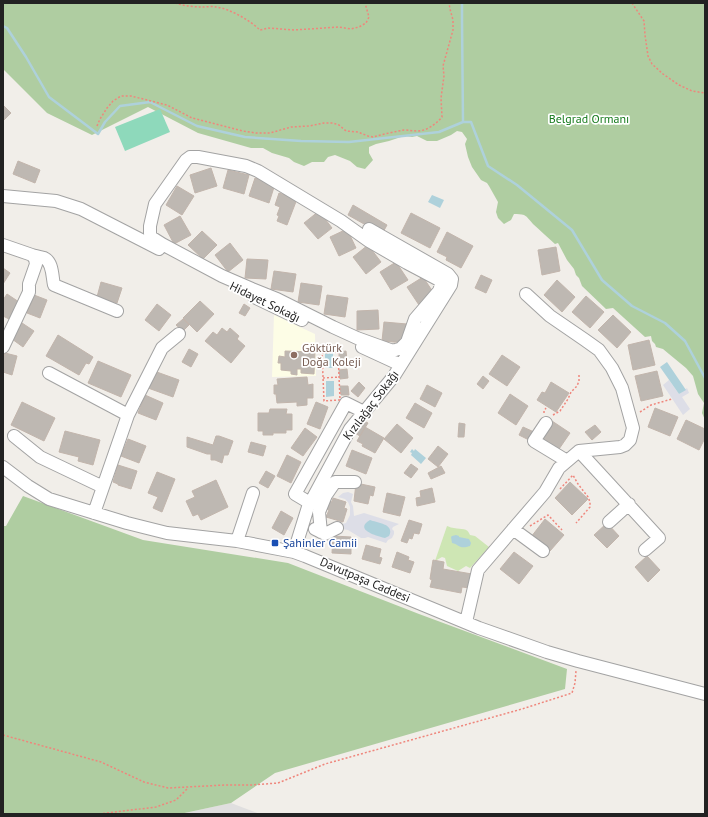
<svg xmlns="http://www.w3.org/2000/svg" width="708" height="817" font-family="'PT Sans',sans-serif">
<rect width="100%" height="100%" fill="#f1eee9"/>
<!-- residential -->
<path fill="#e0dfdf" d="M 231,803 L 260,814 L 180,814 Z"/>
<!-- education -->
<path fill="#fdfde6" d="M 274,315 L 315,334 L 316,376 L 272,377 Z"/>
<!-- grass -->
<path fill="#cee6b4" d="M 447,526 C 450,527 452,528 454,528 C 462,530 467,527 470,535 L 475,536 L 489,547 L 470,568 L 466,566 L 458,571 L 447,566 L 445,558 L 442,557 L 435,561 Z"/>
<!-- forest -->
<path fill="#afcda1" d="M 3,3 L 705,3 L 705,420 L 702,413 L 704,403 L 698,394 L 693,376 L 686,368 L 669,354 L 663,349 L 656,347 L 655,344 L 652,341 L 651,336 L 645,337 L 613,308 L 606,309 L 582,286 L 579,278 L 576,275 L 574,269 L 567,260 L 558,243 L 555,244 C 547,237 540,230 533,224 C 530,221 528,217 524,215 C 521,214 518,214 514,214 L 511,220 L 504,224 L 498,218 L 496,212 L 498,202 L 489,186 L 487,183 L 481,180 L 472,167 L 468,157 L 465,144 L 467,139 L 462,132 L 457,131 L 451,135 L 437,141 L 427,141 L 417,136 L 412,137 L 406,136 L 401,137 L 389,141 L 376,144 L 369,147 L 369,153 L 373,160 L 365,169 L 357,167 L 350,161 L 335,155 L 328,157 L 324,162 L 312,162 L 304,166 L 294,162 L 289,158 L 272,153 L 263,148 L 251,148 L 198,133 L 148,107 L 92,135 L 47,113 L 3,69 Z
M 23,496 L 143,540 L 288,563 L 419,614 L 567,669 L 565,689 L 275,773 L 231,803 L 180,814 L 3,814 L 3,526 L 6,526 Z"/>
<!-- pitch -->
<path fill="#8ed9bb" d="M 160,109 L 170,132 L 125,151 L 115,127 Z"/>
<!-- plaza -->
<path fill="#dddee7" d="M 669,380 L 679,394 L 687,388 L 689,393 L 682,397 L 690,409 L 683,415 L 663,385 Z
M 348,492 L 353,494 L 351,502 L 353,506 L 354,516 L 364,513 L 399,524 L 393,527 L 392,529 L 394,531 L 394,534 L 392,538 L 388,540 L 386,543 L 368,537 L 365,538 L 361,538 L 348,530 L 342,529 L 336,524 L 342,524 L 346,523 L 350,515 L 350,507 L 348,502 L 345,499 L 338,497 L 343,493 Z"/>
<!-- water -->
<path fill="#aed1db" d="M 432,195 L 444,200 L 440,208 L 428,202 Z
M 325,353 L 333,353 L 333,368 L 325,368 Z
M 667,362 L 686,390 L 679,394 L 660,367 Z
M 326,381 L 334,381 L 334,396 L 326,397 Z
M 412,449 L 414,451 L 415,449 L 426,458 L 421,464 L 411,455 L 412,453 L 410,452 Z
M 370,520 C 378,523 395,524 389,536 L 385,538 C 378,536 353,530 370,520 Z
M 456,535 L 459,536 L 459,537 L 469,539 L 471,543 L 470,546 C 459,550 459,544 452,543 L 451,537 L 452,536 Z"/>
<g fill="none" stroke-linecap="round" stroke-linejoin="round">
<!-- stream -->
<path stroke="#aed1db" stroke-width="2.5" d="M 462,3 L 462,19 L 463,122
M 3,26 L 7,28 L 26,57 L 49,97 L 98,134 L 105,122 L 120,106 L 150,102 L 197,126 L 245,137 L 301,141 L 349,142 L 439,132 L 463,122 L 471,122 L 488,166 L 517,185 L 572,230 L 602,280 L 632,306 L 665,323 L 685,341 L 705,378"/>
</g>
<!-- building -->
<path fill="#beb8b2" stroke="#c2b5ac" d="M 3,105 L 11,113 L 3,121 Z
M 18,161 L 40,170 L 35,183 L 13,174 Z
M 211,168 L 217,186 L 195,193 L 190,175 Z
M 228,170 L 249,175 L 244,194 L 223,188 Z
M 255,178 L 275,184 L 269,203 L 249,196 Z
M 177,186 L 194,196 L 182,215 L 166,205 Z
M 279,193 L 297,199 L 287,225 L 277,221 L 279,216 L 277,215 L 280,207 L 275,205 Z
M 353,205 L 387,225 L 382,234 L 348,215 Z
M 319,211 L 332,228 L 318,239 L 304,223 Z
M 411,213 L 440,228 L 430,248 L 401,233 Z
M 180,216 L 191,235 L 174,244 L 164,225 Z
M 347,229 L 356,248 L 339,256 L 330,237 Z
M 202,231 L 217,245 L 203,259 L 188,245 Z
M 447,232 L 473,246 L 461,268 L 446,260 L 447,257 L 437,252 Z
M 230,243 L 243,260 L 228,272 L 215,255 Z
M 368,245 L 381,262 L 366,274 L 353,257 Z
M 556,247 L 560,271 L 542,275 L 538,250 Z
M 247,259 L 268,260 L 266,279 L 245,278 Z
M 396,262 L 408,280 L 391,290 L 380,272 Z
M 3,268 L 10,273 L 3,284 Z
M 274,271 L 296,274 L 293,292 L 271,289 Z
M 481,275 L 492,280 L 486,293 L 475,288 Z
M 423,277 L 435,295 L 419,305 L 407,287 Z
M 557,280 L 575,297 L 562,312 L 544,295 Z
M 101,282 L 122,288 L 117,303 L 97,297 Z
M 301,283 L 322,286 L 319,305 L 298,302 Z
M 7,294 L 19,302 L 9,319 L 3,316 L 3,300 Z
M 34,295 L 47,300 L 40,318 L 27,313 Z
M 327,295 L 348,298 L 345,317 L 324,314 Z
M 586,296 L 604,312 L 590,328 L 572,312 Z
M 200,301 L 214,314 L 197,332 L 183,318 Z
M 157,304 L 171,315 L 159,331 L 145,320 Z
M 244,304 L 250,308 L 245,316 L 239,313 Z
M 378,310 L 379,329 L 357,330 L 357,311 Z
M 613,315 L 631,332 L 617,348 L 598,330 Z
M 183,319 L 189,325 L 183,331 L 176,325 Z
M 384,322 L 407,324 L 405,343 L 382,341 Z
M 22,323 L 34,331 L 23,347 L 12,339 Z
M 222,328 L 227,332 L 230,328 L 239,336 L 237,339 L 245,346 L 231,363 L 205,341 L 213,332 L 217,335 Z
M 58,335 L 93,357 L 89,364 L 86,363 L 79,375 L 46,356 Z
M 649,340 L 655,365 L 633,370 L 628,345 Z
M 189,349 L 198,354 L 191,367 L 182,362 Z
M 285,351 L 315,352 L 314,374 L 301,373 L 301,369 L 297,369 L 297,375 L 291,374 L 291,371 L 281,370 L 281,363 L 278,363 L 279,356 L 285,357 Z
M 346,351 L 347,361 L 339,361 L 339,352 Z
M 5,353 L 17,356 L 12,375 L 3,372 L 3,359 Z
M 502,355 L 520,367 L 507,386 L 489,374 Z
M 98,361 L 131,375 L 121,397 L 88,383 Z
M 347,369 L 348,378 L 340,379 L 339,370 Z
M 154,371 L 179,380 L 173,397 L 148,388 Z
M 657,371 L 663,396 L 641,401 L 635,376 Z
M 483,376 L 489,381 L 483,389 L 477,384 Z
M 307,377 L 308,385 L 313,384 L 313,398 L 307,398 L 307,405 L 297,406 L 297,402 L 277,403 L 276,394 L 274,394 L 274,385 L 278,385 L 277,379 Z
M 359,382 L 365,388 L 358,397 L 351,391 Z
M 551,382 L 569,393 L 556,412 L 537,400 L 542,392 L 545,393 Z
M 427,385 L 442,393 L 435,407 L 420,399 Z
M 340,386 L 348,386 L 349,395 L 341,395 Z
M 510,394 L 528,406 L 516,425 L 498,413 Z
M 145,395 L 163,403 L 156,420 L 138,413 Z
M 22,402 L 55,418 L 44,441 L 11,425 Z
M 316,402 L 328,407 L 320,429 L 307,424 Z
M 415,403 L 432,413 L 424,428 L 406,418 Z
M 655,408 L 678,417 L 670,436 L 648,427 Z
M 270,409 L 287,409 L 286,414 L 292,414 L 292,430 L 286,430 L 286,433 L 273,433 L 273,435 L 263,435 L 263,431 L 258,431 L 258,413 L 269,413 Z
M 360,419 L 368,423 L 360,436 L 353,432 Z
M 686,420 L 705,429 L 705,438 L 699,450 L 677,439 Z
M 552,421 L 570,433 L 557,452 L 539,440 Z
M 459,423 L 465,424 L 464,437 L 458,437 Z
M 397,424 L 413,438 L 401,453 L 384,439 Z
M 595,425 L 601,432 L 592,440 L 585,432 Z
M 365,427 L 384,438 L 375,453 L 362,446 L 363,444 L 357,441 Z
M 523,427 L 534,432 L 529,440 L 519,435 Z
M 305,428 L 317,437 L 303,456 L 291,448 Z
M 65,431 L 100,440 L 93,465 L 78,461 L 79,457 L 59,452 Z
M 216,436 L 219,436 L 233,441 L 228,455 L 224,455 L 222,463 L 215,460 L 211,460 L 211,454 L 207,454 L 187,447 L 187,437 L 213,445 Z
M 128,439 L 146,446 L 139,463 L 121,456 Z
M 251,442 L 266,446 L 263,456 L 248,452 Z
M 438,446 L 448,454 L 438,467 L 428,459 Z
M 352,450 L 372,458 L 366,474 L 346,466 Z
M 287,455 L 301,462 L 291,483 L 277,476 Z
M 411,464 L 418,469 L 411,478 L 404,473 Z
M 118,465 L 137,471 L 131,489 L 118,485 L 118,484 L 113,482 Z
M 441,466 L 445,473 L 431,479 L 428,473 Z
M 266,471 L 275,476 L 268,488 L 259,483 Z
M 157,472 L 175,479 L 162,512 L 153,508 L 158,497 L 148,493 Z
M 216,480 L 228,507 L 201,520 L 198,514 L 193,516 L 186,501 L 195,497 L 192,491 Z
M 570,482 L 588,499 L 572,515 L 555,498 Z
M 356,483 L 375,487 L 373,496 L 370,495 L 368,504 L 354,501 Z
M 432,488 L 435,502 L 417,506 L 416,498 L 421,497 L 420,491 Z
M 387,493 L 405,497 L 400,516 L 383,512 Z
M 333,498 L 346,502 L 344,508 L 347,509 L 343,522 L 326,517 L 329,510 L 324,508 L 326,500 L 332,502 Z
M 281,511 L 293,518 L 284,535 L 272,528 Z
M 545,519 L 564,535 L 550,551 L 540,542 L 531,537 Z
M 409,520 L 422,524 L 419,534 L 414,533 L 412,539 L 409,538 L 407,543 L 401,541 Z
M 607,523 L 619,536 L 607,548 L 594,535 Z
M 333,536 L 351,537 L 351,554 L 332,553 Z
M 366,545 L 381,549 L 379,557 L 382,558 L 380,564 L 362,559 Z
M 397,552 L 409,557 L 408,560 L 414,562 L 410,573 L 392,567 Z
M 514,552 L 533,566 L 519,584 L 500,569 Z
M 647,556 L 660,570 L 648,582 L 635,567 Z
M 433,560 L 444,562 L 443,569 L 472,574 L 470,588 L 462,587 L 461,593 L 430,587 L 432,580 L 430,579 Z"/>
<g fill="none" stroke-linecap="round" stroke-linejoin="round">
<defs>
<path id="minor" d="M 190,157 L 198,157 L 246,166 L 258,171 L 341,221 L 369,241 L 407,263 L 441,281 L 441,285 L 439,291 L 415,319 L 407,342 L 401,348 L 393,351 L 357,338 L 333,327 L 277,299 L 252,289 L 222,276 L 162,244 L 151,237 L 150,233 L 150,226 L 155,204 L 186,160 Z
M 3,196 L 56,201 L 81,209 L 159,249
M 3,245 L 32,255 L 35,259 L 36,264 L 29,284 L 29,292 L 3,347
M 32,255 C 36,256 41,257 44,258 C 53,262 52,276 54,285 L 117,311
M 254,297 L 302,320
M 362,347 L 401,365
M 49,373 L 128,415
M 546,423 L 534,441 L 567,461
M 14,436 L 40,457 L 103,487
M 579,451 L 659,538 L 645,550
M 3,467 L 28,486 L 49,499 L 127,523 L 167,533 L 237,541 L 294,552 L 305,556 L 479,628 L 547,652 L 578,661 L 705,694
M 310,503 L 295,494 L 346,403 L 364,412
M 94,513 L 128,415 L 162,348 L 179,334
M 609,522 L 629,504
M 315,529 L 325,534 L 337,528
M 513,529 L 543,551
M 321,532 L 319,512 L 326,495 L 335,482 L 355,482
M 237,541 L 253,493
M 294,552 L 308,507 L 350,429 L 394,376 L 451,285 L 452,279 L 448,274 L 369,229
M 466,622 L 478,570 L 545,492 L 559,468 L 579,451 L 620,447 L 625,445 L 630,440 L 633,428 L 622,388 L 612,368 L 599,350 L 585,340 L 550,316 L 526,294"/>
</defs>
<!-- minor casing -->
<use href="#minor" stroke="#a3a3a3" stroke-width="14"/>
<!-- path -->
<path stroke="#ef867c" stroke-width="1.5" stroke-dasharray="2 2" stroke-linecap="butt" d="M 175,3 C 184,6 194,7 203,7 C 207,7 212,6 216,7 C 231,9 249,20 260,30 L 268,28 L 294,30 L 339,27 L 351,29 L 359,27 L 366,23 L 369,17 L 365,3
M 632,3 L 644,21 L 645,35 L 648,56 L 652,64 L 663,74 L 679,85 L 692,91 L 705,93
M 97,126 L 100,119 L 107,108 L 113,101 L 121,96 L 131,96 L 167,105 L 192,118 L 243,131 L 256,133 L 270,133 L 291,127 L 309,126 L 324,123 L 333,123 L 339,125 L 346,131 L 358,132 L 368,136 L 373,137 C 383,134 394,132 404,130 C 409,130 413,131 417,131 C 427,131 436,124 442,117 L 441,98 L 444,76 L 443,66 L 453,30 L 453,20 L 450,9 L 449,3
M 338,352 L 340,400 L 324,401 L 322,353 Z
M 323,378 L 339,377
M 640,412 L 651,405 L 672,399
M 544,413 L 544,411 L 546,408
M 553,415 L 560,411 L 568,399 L 571,392 L 577,386 L 579,381 L 579,375
M 560,489 L 573,475 L 578,484 L 588,497 L 590,502 L 590,507 L 576,523
M 530,526 L 548,515 L 562,530
M 3,735 L 101,762 L 144,782 L 168,788 L 225,785 L 251,785 L 278,783 L 325,764 L 522,709 L 572,693 L 575,683 L 576,671
M 99,814 L 156,807 L 176,800 L 188,788"/>
<!-- minor -->
<use href="#minor" stroke="#fff" stroke-width="12"/>
</g>
<!-- markers -->
<circle fill="#8d6e63" stroke="#fff" stroke-width="1.5" cx="294" cy="355" r="4"/>
<rect fill="#1a4fb4" stroke="#fff" stroke-width="1.5" x="271" y="539" width="8" height="8" rx="2"/>
<g text-anchor="middle" stroke-width="3.5" stroke-linejoin="round" paint-order="stroke">
<!-- park labels -->
<g font-size="12" fill="#157a1c" stroke="#fff">
<text x="589" y="123">Belgrad Ormanı</text>
</g>
<!-- street labels -->
<g font-size="12" fill="#222" stroke="#fff">
<text transform="translate(265 302) rotate(26)" y="4">Hidayet Sokağı</text>
<text transform="translate(371 405) rotate(-53)" y="4">Kızılağaç Sokağı</text>
<text transform="translate(365 580) rotate(23)" y="4">Davutpaşa Caddesi</text>
</g>
<!-- education labels -->
<g font-size="12" fill="#785e54" stroke="#fff" text-anchor="start">
<text x="302" y="352">Göktürk<tspan x="302" dy="14">Doğa Koleji</tspan></text>
</g>
<!-- transit labels -->
<g font-size="12" fill="#164399" stroke="#fff" text-anchor="start">
<text x="283" y="547">Şahinler Camii</text>
</g>
</g>
<!-- border -->
<rect width="708" height="817" fill="none" stroke="#222222" stroke-width="8"/>
</svg>
